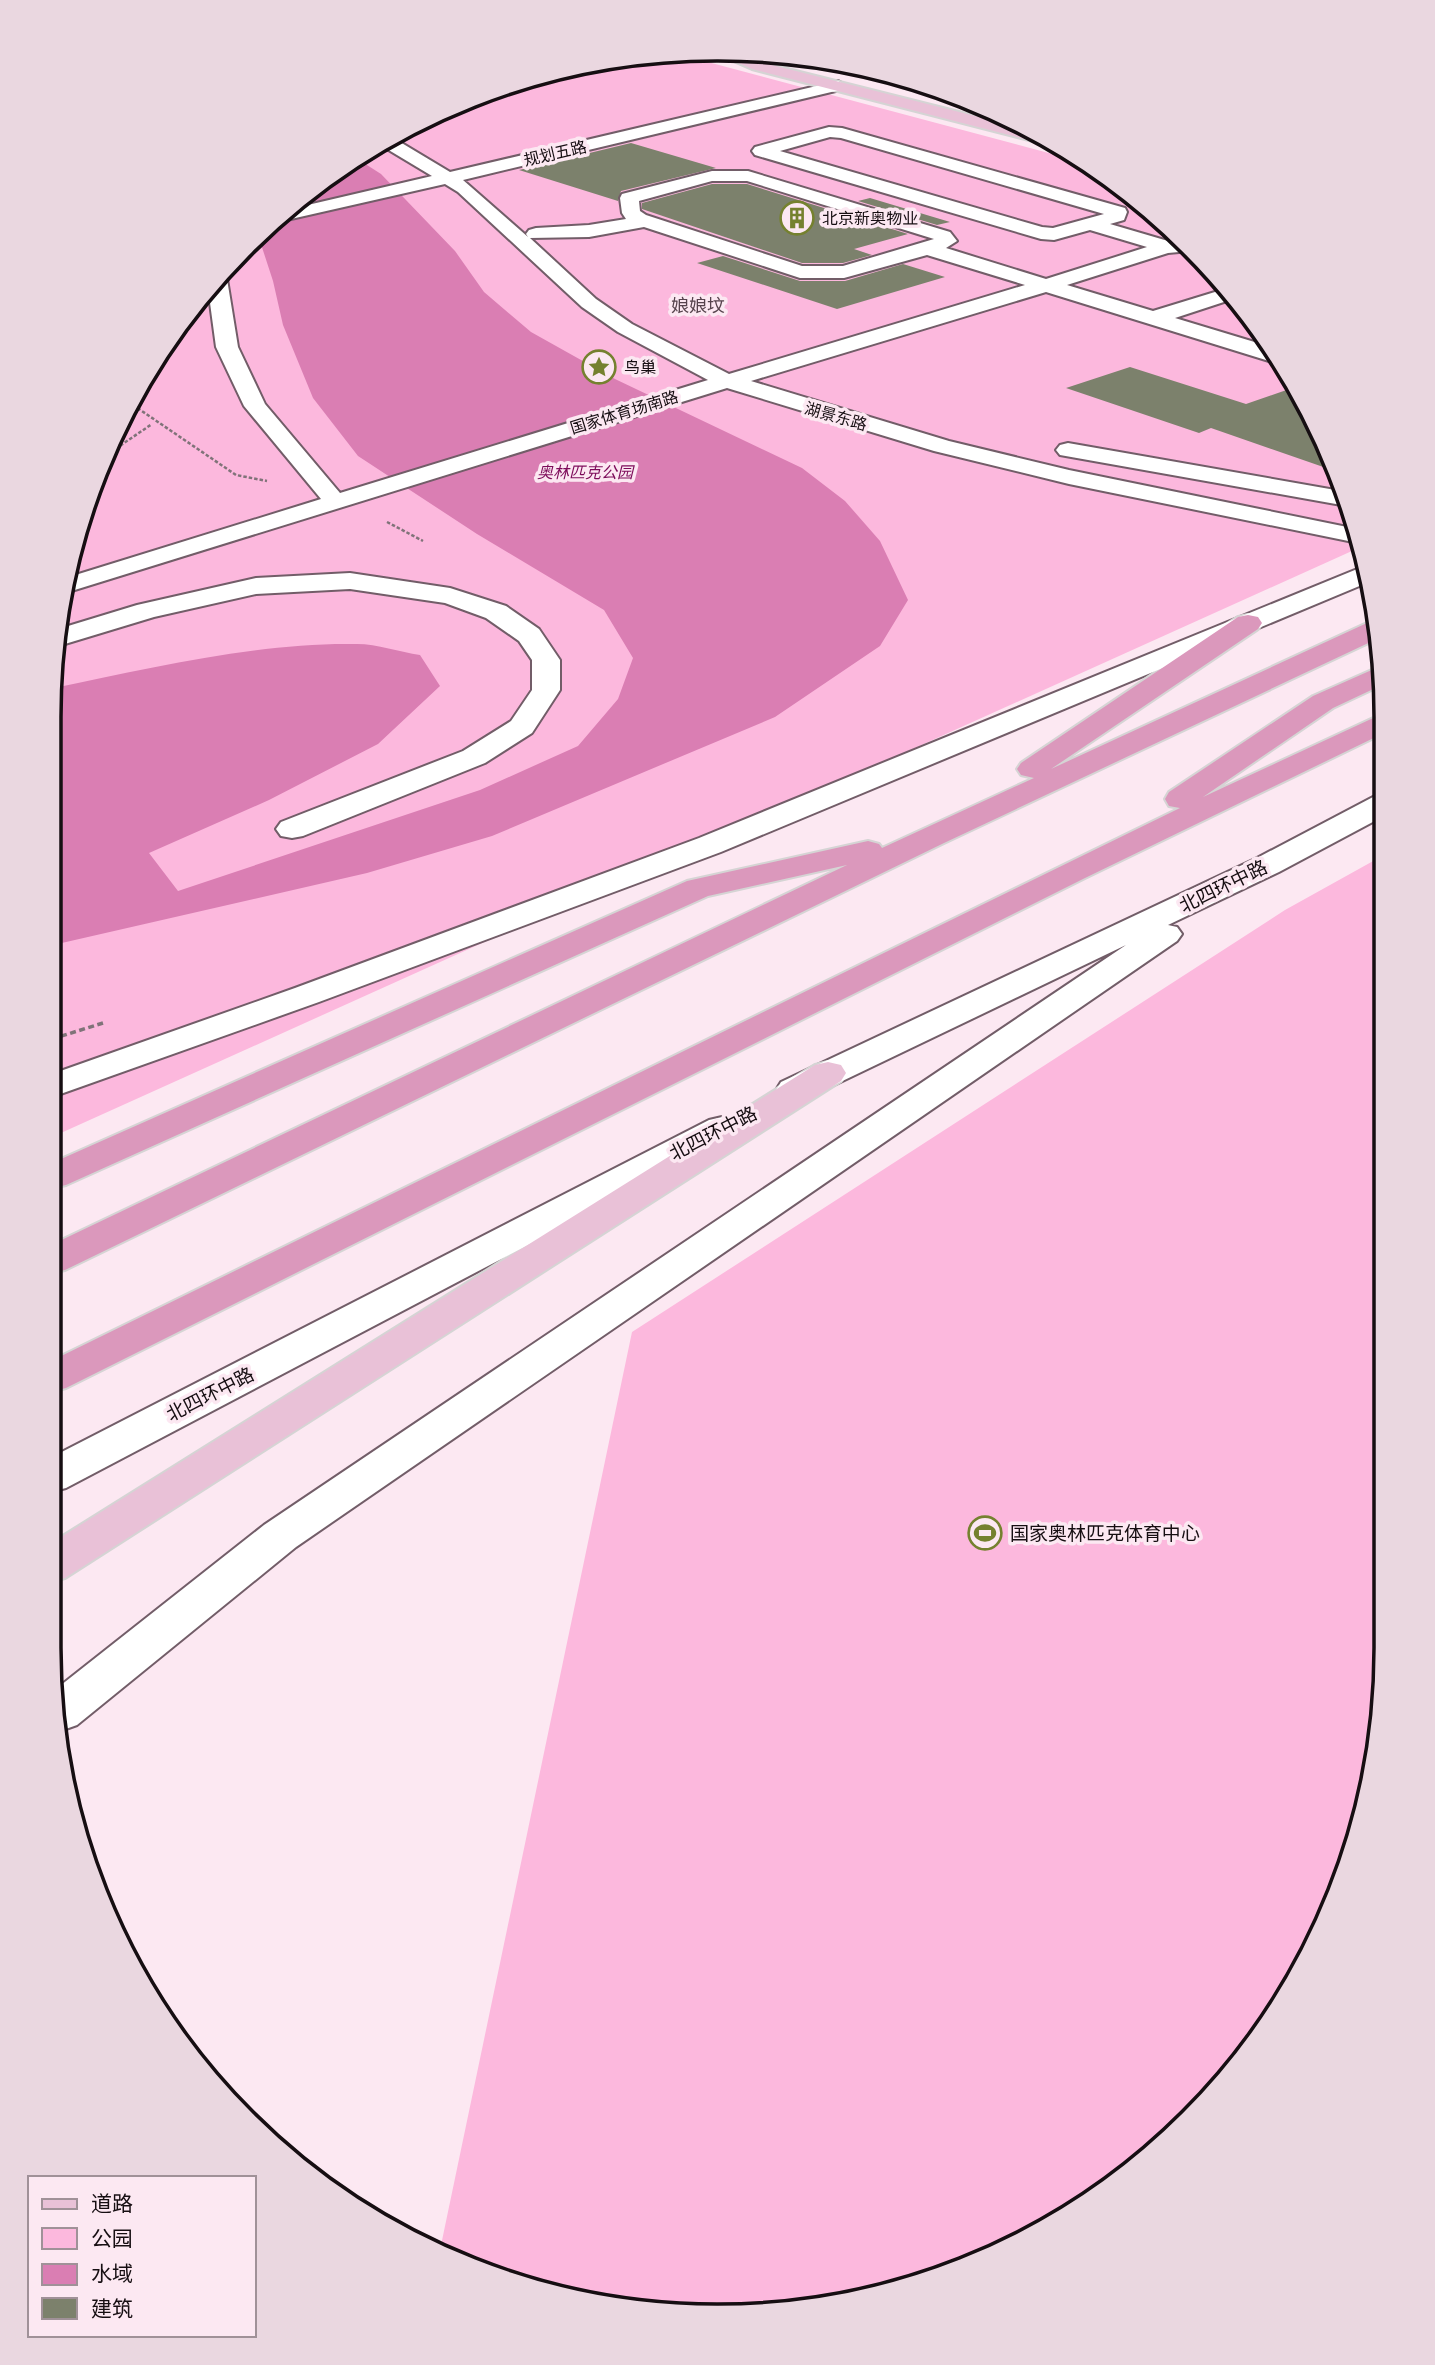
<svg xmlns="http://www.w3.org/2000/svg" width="1435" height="2365" font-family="Georgia,'Noto Sans SC',serif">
<rect width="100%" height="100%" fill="#fce8f2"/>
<!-- green -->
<path fill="#fcb8dd" d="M 674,53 L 1086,163 L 1124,187 L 1220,277 L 1297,384 L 1363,546 L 52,1137 L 55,631 L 100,462 L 187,311 L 276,215 L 383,139 L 502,85 L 630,55 Z
M 1384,855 L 1380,1734 L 1335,1903 L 1248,2054 L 1124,2178 L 932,2281 L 717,2316 L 503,2281 L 440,2250 L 632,1332 L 1285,910 Z"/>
<!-- water -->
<path fill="#da7eb3" d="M 356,158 L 381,174 L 455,251 L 484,292 L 531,332 L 615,379 L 802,468 L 845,501 L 880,541 L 908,600 L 880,646 L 775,717 L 492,836 L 367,873 L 53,945 L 54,688 C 149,668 260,642 357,644 C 377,644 400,652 420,655 L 440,686 L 378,744 L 269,800 L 149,853 L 178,891 L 480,790 L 578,746 L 618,699 L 633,658 L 604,610 L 477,534 L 358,456 L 313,398 L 283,325 L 273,281 L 258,235 L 276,215 Z"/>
<!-- building -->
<path fill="#7c816c" d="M 631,143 L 716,168 L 621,191 L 618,201 L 519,170 Z
M 712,184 L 747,184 L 908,234 L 854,249 L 872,255 L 843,263 L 802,263 L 642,209 L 642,203 Z
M 870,198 L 950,222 L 937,225 L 858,201 Z
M 723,256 L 800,281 L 845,281 L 903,264 L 945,277 L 837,309 L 697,263 Z
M 1130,367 L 1246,404 L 1298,386 L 1332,470 L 1211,428 L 1199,433 L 1066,388 Z"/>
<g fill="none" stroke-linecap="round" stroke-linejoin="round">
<defs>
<path id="minor" d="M 838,81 L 846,86 L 844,89 L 463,180 L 528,237 L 526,234 L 529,230 L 536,228 L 589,225 L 626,219 L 622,213 L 620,198 L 622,194 L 712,171 L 748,171 L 950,232 L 957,241 L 946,248 L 1046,279 L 1147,247 L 1090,230 L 1054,240 L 1041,239 L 755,155 L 752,151 L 755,147 L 829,127 L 842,128 L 1125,208 L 1127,212 L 1124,220 L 1110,224 L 1168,241 L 1178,237 L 1188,247 L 1179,252 L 1168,253 L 1067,285 L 1153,311 L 1228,288 L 1236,298 L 1175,318 L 1271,347 L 1281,362 L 1269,361 L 1046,292 L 751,381 L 949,441 L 1069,470 L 1357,529 L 1363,544 L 1069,484 L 934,451 L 727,388 L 65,593 L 69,577 L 321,499 L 244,406 L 216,347 L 208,288 L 221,274 L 227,279 L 238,347 L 265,404 L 340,493 L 708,380 L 618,332 L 582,307 L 458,192 L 445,184 L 269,224 L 282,211 L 432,176 L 377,143 L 390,136 L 450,172 ZM 830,137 L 841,138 L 1104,214 L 1053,228 L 1042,227 L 780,151 ZM 712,181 L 747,181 L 934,239 L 843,266 L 802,266 L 646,215 L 640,211 L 639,201 ZM 644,227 L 800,278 L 844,278 L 927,255 L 1025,285 L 729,374 L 632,324 L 596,299 L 530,238 L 589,237 Z
M 1068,443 L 1341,491 L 1347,506 L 1060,455 L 1056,450 L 1060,445 Z
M 1367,565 L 1369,582 L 721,852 L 319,1002 L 52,1097 L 52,1074 L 295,988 L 699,838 Z
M 350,573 L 450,588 L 506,606 L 539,629 L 560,660 L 560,690 L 532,733 L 485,763 L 303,836 L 292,838 L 281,836 L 276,829 L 281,822 L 463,751 L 511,721 L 532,690 L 532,660 L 519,641 L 486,618 L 445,603 L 350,589 L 256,594 L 154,617 L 55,647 L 55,630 L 137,605 L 256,578 Z
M 1384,795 L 1384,816 L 1279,872 L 1168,925 L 1177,927 L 1182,934 L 1177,941 L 296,1547 L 77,1725 L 63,1730 L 56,1689 L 264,1525 L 1126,945 L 807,1098 L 794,1101 L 781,1098 L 776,1090 L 781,1082 L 1257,858 L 1373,797 Z
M 722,1117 L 735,1120 L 741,1128 L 735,1136 L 66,1488 L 50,1492 L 50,1458 L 709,1120 Z"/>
<path id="major" d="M 733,51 L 764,63 L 1035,131 L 1054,143 L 1048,145 L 752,69 L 713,52 Z
M 828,1062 L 841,1065 L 846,1073 L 841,1081 L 65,1578 L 49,1582 L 50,1544 L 815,1065 Z"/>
<path id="highway" d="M 871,69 L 905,77 L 899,80 L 872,73 Z
M 1248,615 L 1258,617 L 1262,623 L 1258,629 L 1051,769 L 1367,623 L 1376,621 L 1379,638 L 944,843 L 65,1270 L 51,1273 L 51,1245 L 847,865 L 708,896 L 66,1185 L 52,1188 L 52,1163 L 687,881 L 868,841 L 879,844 L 882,848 L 1034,778 L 1021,775 L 1017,769 L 1021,763 L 1238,617 Z
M 1383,665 L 1384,684 L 1333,708 L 1203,797 L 1384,713 L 1384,733 L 1085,878 L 66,1388 L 50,1392 L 51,1361 L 1180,808 L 1169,806 L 1165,799 L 1169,792 L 1313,696 Z"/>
</defs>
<!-- minor casing -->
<use href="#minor" stroke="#725d68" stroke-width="4"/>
<!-- major casing -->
<use href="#major" stroke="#d5d4d4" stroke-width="4"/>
<!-- highway casing -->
<use href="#highway" stroke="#d5d4d4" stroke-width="4"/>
<!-- path-far1 -->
<path stroke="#807379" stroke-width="2.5" stroke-dasharray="3.5 2" stroke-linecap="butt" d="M 133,405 L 236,475 L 267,481
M 102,458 L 152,424
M 387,522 L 423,541"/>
<!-- path -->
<path stroke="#807379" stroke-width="3.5" stroke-dasharray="6 3.5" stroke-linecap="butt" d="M 52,1039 L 103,1023"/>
<!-- minor -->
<use href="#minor" fill="#fff" fill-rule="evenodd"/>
<!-- major -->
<use href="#major" fill="#e9c1d7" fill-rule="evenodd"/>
<!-- highway -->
<use href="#highway" fill="#db98bc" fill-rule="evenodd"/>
</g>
<!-- icons -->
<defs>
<symbol id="building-ring" viewBox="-11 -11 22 22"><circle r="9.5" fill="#fce8f2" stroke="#75812f" stroke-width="1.5"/><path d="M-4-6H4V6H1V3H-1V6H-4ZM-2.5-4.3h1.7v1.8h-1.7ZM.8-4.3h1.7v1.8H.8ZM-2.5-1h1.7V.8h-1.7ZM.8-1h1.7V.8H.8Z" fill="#75812f"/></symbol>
<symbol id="sight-ring" viewBox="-11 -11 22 22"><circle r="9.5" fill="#fce8f2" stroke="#75812f" stroke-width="1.5"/><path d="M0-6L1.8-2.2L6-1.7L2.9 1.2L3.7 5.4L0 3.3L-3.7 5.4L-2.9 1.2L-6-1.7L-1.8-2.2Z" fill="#75812f"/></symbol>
<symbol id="stadium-ring" viewBox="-11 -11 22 22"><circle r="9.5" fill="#fce8f2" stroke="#75812f" stroke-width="1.5"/><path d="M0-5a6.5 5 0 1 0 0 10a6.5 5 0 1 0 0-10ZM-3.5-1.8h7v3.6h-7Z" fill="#75812f"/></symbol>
</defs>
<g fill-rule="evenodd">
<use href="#building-ring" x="778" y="199" width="38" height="38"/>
<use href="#sight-ring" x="580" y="348" width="38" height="38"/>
<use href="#stadium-ring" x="966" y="1514" width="38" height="38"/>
</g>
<g text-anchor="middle" stroke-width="7" stroke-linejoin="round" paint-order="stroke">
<!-- far-street labels -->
<g font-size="16" fill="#160e12" stroke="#fce8f2">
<text transform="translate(555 153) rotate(-13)" y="6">规划五路</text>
<text transform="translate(624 412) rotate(-17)" y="6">国家体育场南路</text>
<text transform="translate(836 416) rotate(16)" y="6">湖景东路</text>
</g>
<!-- far-poi labels -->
<g font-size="16" fill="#160e12" stroke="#fce8f2" text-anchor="start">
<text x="822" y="224">北京新奥物业</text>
<text x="624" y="373">鸟巢</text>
</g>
<!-- far-park labels -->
<g font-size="16" font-style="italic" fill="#7c0a59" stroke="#fce8f2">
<text x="585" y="478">奥林匹克公园</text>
</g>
<!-- far-neighbourhood labels -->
<g font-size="18" fill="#56434d" stroke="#fce8f2">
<text x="698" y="312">娘娘坟</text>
</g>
<!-- street labels -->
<g font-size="19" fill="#160e12" stroke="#fce8f2">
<text transform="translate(1223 886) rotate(-26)" y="7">北四环中路</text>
<text transform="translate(713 1133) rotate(-27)" y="7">北四环中路</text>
<text transform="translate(210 1394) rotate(-27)" y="7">北四环中路</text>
</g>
<!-- poi labels -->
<g font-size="19" fill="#160e12" stroke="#fce8f2" text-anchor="start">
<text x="1010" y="1540">国家奥林匹克体育中心</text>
</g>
</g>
<!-- crop -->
<path d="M0 0H1435V2365H0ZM717 61H718A656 656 0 0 1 1374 717V1648A656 656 0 0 1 718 2304H717A656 656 0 0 1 61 1648V717A656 656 0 0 1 717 61Z" fill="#ead7e0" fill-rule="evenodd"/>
<path fill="none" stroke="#160e12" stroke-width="3.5" d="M717 61H718A656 656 0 0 1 1374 717V1648A656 656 0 0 1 718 2304H717A656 656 0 0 1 61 1648V717A656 656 0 0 1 717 61Z"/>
<!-- legend -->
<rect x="28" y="2176" width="228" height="161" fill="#fce8f2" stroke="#a09198" stroke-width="2"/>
<rect x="42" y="2199" width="35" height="10" fill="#e9c1d7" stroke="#a09198" stroke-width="2"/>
<text x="91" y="2211" font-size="21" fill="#160e12">道路</text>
<rect x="42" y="2228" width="35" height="21" fill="#fcb8dd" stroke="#a09198" stroke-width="2"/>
<text x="91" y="2246" font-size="21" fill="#160e12">公园</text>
<rect x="42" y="2264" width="35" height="21" fill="#da7eb3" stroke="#a09198" stroke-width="2"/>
<text x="91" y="2281" font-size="21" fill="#160e12">水域</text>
<rect x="42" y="2298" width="35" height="21" fill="#7c816c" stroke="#a09198" stroke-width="2"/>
<text x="91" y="2316" font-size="21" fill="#160e12">建筑</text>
</svg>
